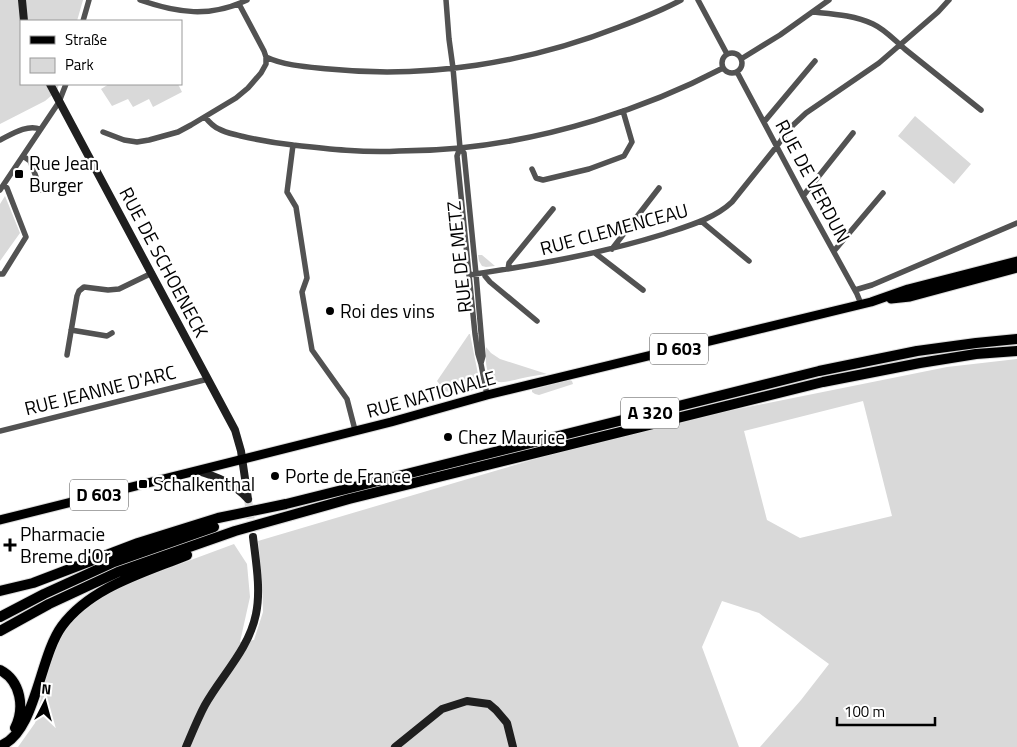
<svg xmlns="http://www.w3.org/2000/svg" width="1017" height="747" font-family="'Titillium Web',sans-serif">
<rect width="100%" height="100%" fill="#fff"/>
<!-- green -->
<path fill="#d9d9d9" fill-rule="evenodd" d="M 0,0 L 83,0 L 77,21 L 21,21 L 21,84 L 59,84 L 57,91 L 45,101 L 0,124 Z
M 109,84 L 178,84 L 182,92 L 153,107 L 149,99 L 133,107 L 128,99 L 112,106 L 101,89 Z
M 915,116 L 971,164 L 954,184 L 898,136 Z
M 5,196 L 20,233 L 0,261 L 0,204 Z
M 478,255 L 482,255 L 495,266 L 486,267 L 482,266 L 479,261 Z
M 469,334 L 470,334 L 479,379 C 477,396 458,394 445,391 L 437,381 Z
M 486,347 L 491,353 L 500,359 L 547,374 C 539,375 531,376 523,378 C 511,380 493,389 488,372 C 485,364 486,355 486,347 Z
M 1017,359 L 1017,747 L 760,747 L 801,700 L 829,664 L 759,613 L 722,601 L 702,647 L 739,747 L 18,747 L 35,723 L 47,671 L 56,640 L 83,609 L 118,587 L 234,544 L 247,564 L 250,597 L 240,642 L 254,640 L 263,612 L 262,579 L 258,541 L 596,441 L 718,413 L 947,367 ZM 863,401 L 892,516 L 800,538 L 767,520 L 744,431 Z
M 569,380 L 572,381 L 573,384 L 539,395 L 535,394 L 532,392 L 532,390 L 535,389 Z"/>
<g fill="none" stroke-linecap="round" stroke-linejoin="round">
<!-- secondary-tunnel -->
<path stroke="#d9d9d9" stroke-width="8" stroke-dasharray="8 4" stroke-linecap="butt" d="M 248,499 L 253,537"/>
<defs>
<path id="primary" d="M 891,299 L 910,297 L 1017,268
M 0,520 L 391,422 L 487,395 L 871,302 L 908,289 L 1017,261"/>
<path id="highway" d="M 0,591 L 33,583 L 138,543 L 218,518 L 286,504 L 819,371 L 917,351 L 976,343 L 1017,339
M 0,617 L 44,594 L 114,562 L 214,527
M 0,631 L 49,604 L 118,572 L 235,531 L 349,499 L 823,382 L 920,363 L 976,354 L 1017,351
M 0,670 C 21,681 25,708 15,728
M 0,746 C 36,733 39,657 62,626 C 91,587 143,573 187,555"/>
</defs>
<!-- primary casing -->
<use href="#primary" stroke="#dbdbdb" stroke-width="11"/>
<!-- highway casing -->
<use href="#highway" stroke="#dbdbdb" stroke-width="12"/>
<!-- street -->
<path stroke="#525252" stroke-width="5.5" d="M 140,0 C 177,13 210,18 247,0
M 446,0 L 449,39 L 453,68 L 460,148 L 457,156 L 475,334 L 478,354 L 481,364 L 487,395
M 698,0 L 727,54
M 239,4 L 264,51 L 266,57 C 285,66 309,67 329,69 C 427,79 527,63 619,27 C 640,19 661,11 681,0
M 813,12 C 833,14 854,15 873,24 C 886,30 895,41 906,50 C 931,70 956,90 981,110
M 83,21 L 89,0
M722 63a10 10 0 1 1 20 0a10 10 0 1 1-20 0Z
M 741,59 L 780,35 L 829,0
M 737,72 L 803,196 L 857,294 L 861,304
M 205,117 C 209,122 214,127 219,129 C 226,133 234,134 241,136 C 258,140 275,143 293,145 C 328,149 364,153 399,151 C 419,151 440,150 460,148 C 549,139 643,110 723,68
M 764,122 L 815,61
M 103,132 L 124,140 L 137,142 L 149,140 L 178,132 L 191,125 L 236,98 L 248,88 L 261,73 L 266,64 L 266,57
M 0,140 C 12,134 27,124 40,129
M 293,145 L 287,192 L 296,207 L 307,278 L 302,292 L 312,350 L 347,399 L 355,430
M 460,148 L 464,153 L 476,274 L 483,356 L 481,363
M 23,156 L 30,161 L 41,190
M 532,169 L 536,178 L 543,180 L 589,169 L 624,156 L 632,142 L 623,111
M 0,190 L 59,102 L 66,84
M 803,196 L 853,133
M 701,221 L 749,261
M 612,249 L 659,188
M 834,251 L 883,193
M 595,253 L 643,290
M 508,269 L 509,263 L 553,209
M 485,273 L 485,276 L 490,282 L 537,321
M 0,274 L 3,274 L 26,237 L 7,188 L 4,185
M 469,275 C 535,265 600,254 664,234 C 688,226 714,219 732,202 L 777,146 L 790,128 L 806,113 L 879,63 L 938,12 L 949,0
M 855,290 L 872,285 L 1017,223
M 71,330 L 107,336 L 112,333
M 67,355 L 77,296 L 79,291 L 84,287 L 108,290 L 119,289 L 152,273
M 0,431 L 208,379"/>
<!-- secondary -->
<path stroke="#1f1f1f" stroke-width="8" d="M 22,0 L 24,21
M 50,84 L 235,430 L 241,451 L 248,499
M 198,471 C 218,477 233,483 248,499
M 186,747 C 192,733 198,718 205,705 C 222,675 249,649 256,614 C 261,590 256,562 253,537
M 395,747 L 442,709 L 467,701 L 489,704 L 496,710 L 507,723 L 513,747"/>
<!-- primary -->
<use href="#primary" stroke="#000" stroke-width="9"/>
<!-- highway -->
<use href="#highway" stroke="#000" stroke-width="10"/>
</g>
<!-- markers -->
<g fill="#000" stroke="#fff" stroke-width="2">
<rect x="14" y="169" width="10" height="10" rx="2.5"/>
<circle cx="330" cy="311" r="5"/>
<circle cx="448" cy="437" r="5"/>
<circle cx="275" cy="476" r="5"/>
<rect x="138" y="479" width="10" height="10" rx="2.5"/>
<path d="M7.5 537.5h5v5h5v5h-5v5h-5v-5h-5v-5h5z"/>
</g>
<g text-anchor="middle" stroke-width="4.5" stroke-linejoin="round" paint-order="stroke">
<!-- shield labels -->
<g fill="#fff" stroke="#4c4c4c" stroke-width="1">
<rect x="650" y="333.5" width="58" height="31" rx="4"/>
<rect x="621" y="397.5" width="58" height="31" rx="4"/>
<rect x="70" y="479.5" width="58" height="31" rx="4"/>
</g>
<g font-size="18" font-weight="bold" fill="#000">
<text x="679" y="355">D 603</text>
<text x="650" y="419">A 320</text>
<text x="99" y="501">D 603</text>
</g>
<!-- poi labels -->
<g font-size="19" fill="#000" stroke="#fff" text-anchor="start">
<text x="29" y="170">Rue Jean<tspan x="29" dy="22">Burger</tspan></text>
<text x="340" y="318">Roi des vins</text>
<text x="458" y="444">Chez Maurice</text>
<text x="285" y="483">Porte de France</text>
<text x="153" y="491">Schalkenthal</text>
<text x="20" y="541">Pharmacie<tspan x="20" dy="22">Breme d'Or</tspan></text>
</g>
<!-- street labels -->
<g font-size="19" fill="#000" stroke="#fff">
<text transform="translate(813 181) rotate(62)" y="7">RUE DE VERDUN</text>
<text transform="translate(614 229) rotate(-15)" y="7">RUE CLEMENCEAU</text>
<text transform="translate(459 257) rotate(-96)" y="7">RUE DE METZ</text>
<text transform="translate(164 262) rotate(62)" y="7">RUE DE SCHOENECK</text>
<text transform="translate(100 390) rotate(-14)" y="7">RUE JEANNE D'ARC</text>
<text transform="translate(431 394) rotate(-15)" y="7">RUE NATIONALE</text>
</g>
</g>
<!-- legend -->
<rect x="20" y="20" width="162" height="65" fill="#ffffff" stroke="#999999"/>
<rect x="30" y="36" width="25" height="8" fill="#000000" stroke="#999999"/>
<text x="65" y="45" font-size="15" fill="#000000">Straße</text>
<rect x="30" y="58" width="25" height="15" fill="#d9d9d9" stroke="#999999"/>
<text x="65" y="70" font-size="15" fill="#000000">Park</text>
<!-- north arrow -->
<g transform="translate(45 702) rotate(6)" stroke="#ffffff" stroke-width="4" paint-order="stroke">
<path d="M0-4L9 19L0 12L-9 19Z" fill="#000000"/>
<text y="-8" font-size="14" font-weight="bold" text-anchor="middle" fill="#000000">N</text>
</g>
<!-- scale -->
<path d="M837 717v8h98v-8" fill="none" stroke="#000000" stroke-width="2.5"/>
<text x="844" y="717" font-size="15" fill="#000000" stroke="#ffffff" stroke-width="4" paint-order="stroke">100 m</text>
</svg>
